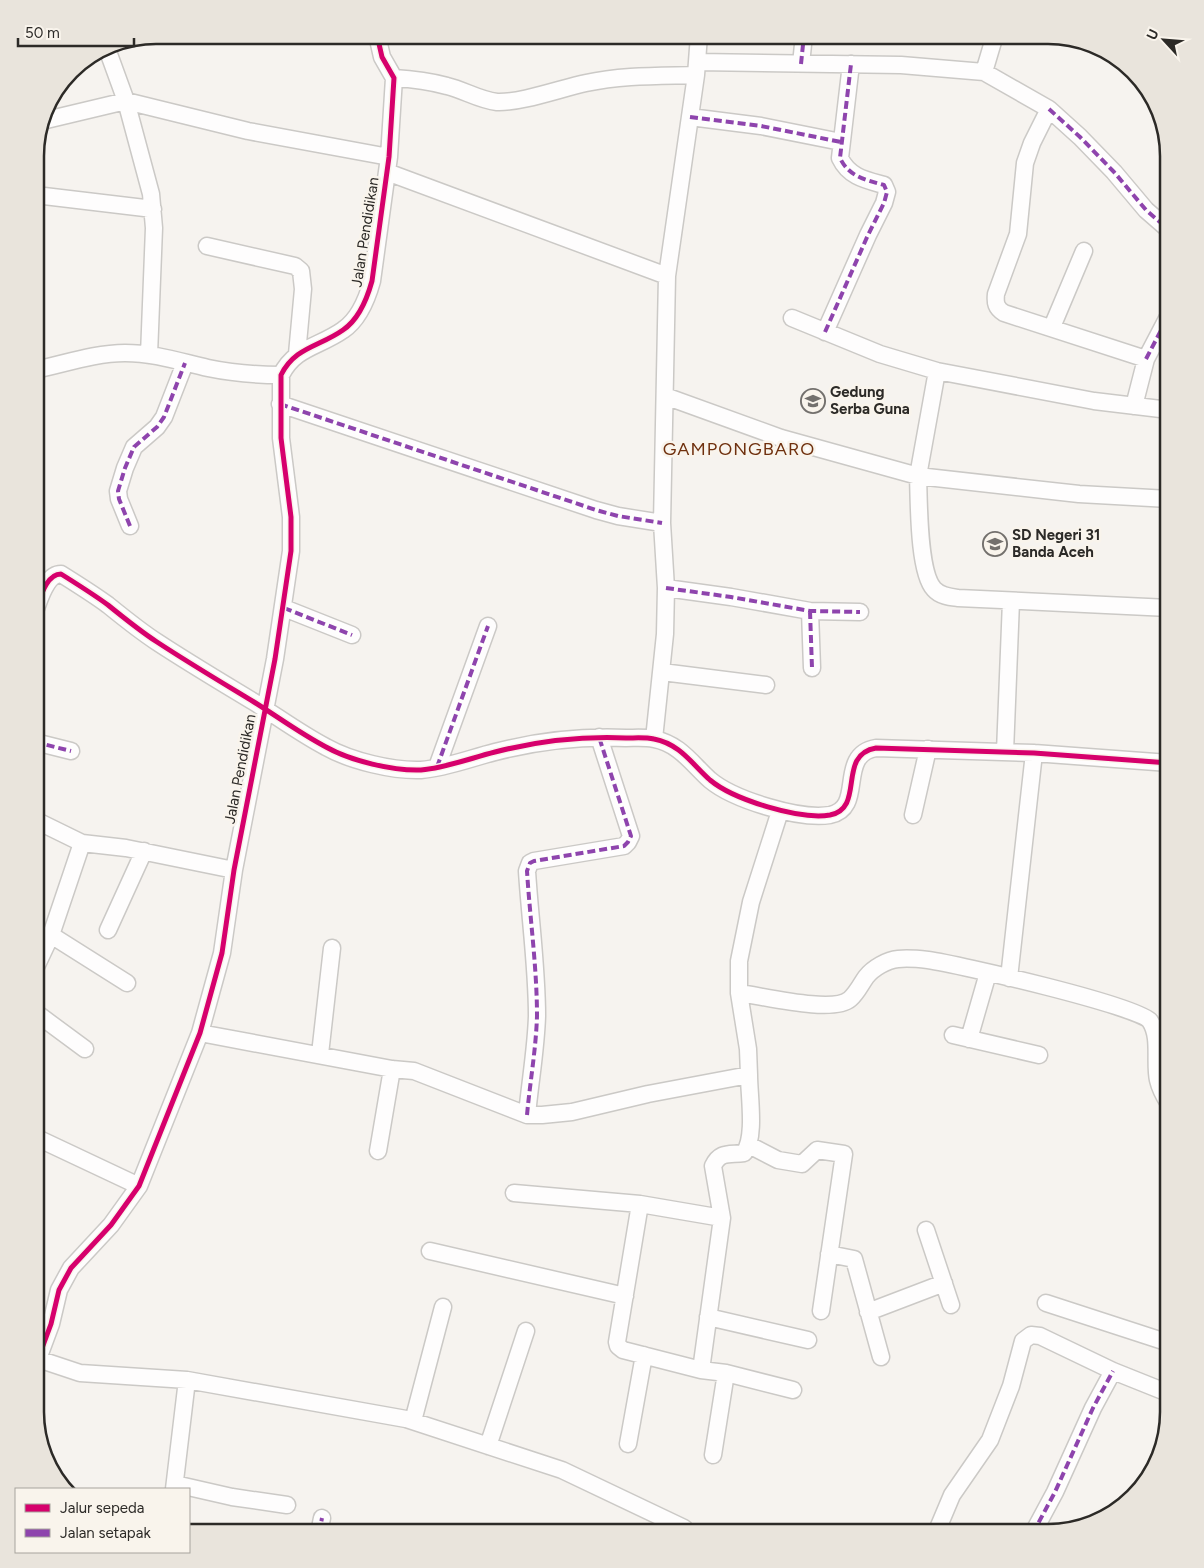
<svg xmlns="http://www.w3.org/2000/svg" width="1204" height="1568" font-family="Figtree,sans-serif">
<rect width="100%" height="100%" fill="#f6f3ef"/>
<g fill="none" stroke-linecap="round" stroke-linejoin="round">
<defs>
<path id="street" d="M 106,46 L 126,101 L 151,194 L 154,228 L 149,355
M 697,62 L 901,65 L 984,72 L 1049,109 L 1032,143 L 1025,163 L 1018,234 L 996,294 C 995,303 996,308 1004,313 L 1146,359 L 1134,406
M 801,64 L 804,35
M 984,72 L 995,35
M 394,78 C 412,79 429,81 447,86 C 464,90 479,100 497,102 C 521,103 562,88 586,83 C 622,75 659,76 696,75 L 699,35
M 1049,109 L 1080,137 L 1114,172 L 1146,210 L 1169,230
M 690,117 L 761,126 L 841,142
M 42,121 L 126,101 L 248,131 L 389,157
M 387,172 L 667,276
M 44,196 L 153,209
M 207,246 L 295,266 L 301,271 L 303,289 L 297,354
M 792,318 L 880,354 L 937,371 L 1094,401 L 1169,410
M 1052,327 L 1084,251
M 825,332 L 868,235 L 884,203 L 887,192 L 884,185 C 866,180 849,177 840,158 L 851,64
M 1146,359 L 1169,315
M 35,370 C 64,364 95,353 125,353 C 154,353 181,362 208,368 C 232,373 256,375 281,375
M 937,371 L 918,476 L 1079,494 L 1169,499
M 665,396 L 781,438 L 918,476 C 919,500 918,572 934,589 C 940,596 950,597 958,598 L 1169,608
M 280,404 L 596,510 L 618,516 L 662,523
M 130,526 L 119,499 L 118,491 L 125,468 L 134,447 L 157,427 L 164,417 L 185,363
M 666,588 L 731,597 L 810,611 L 860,612
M 284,608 L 352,635
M 35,611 C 40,599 46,574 61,574 C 77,584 93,594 108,605 C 124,618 140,631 157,642 C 189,663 221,682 254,702 C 278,717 301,734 326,747 C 351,761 393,771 421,770 C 446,768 471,758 495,752 C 538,741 581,736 626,738 C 635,738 645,737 654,739 C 680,744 692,764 710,780 C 734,800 800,820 830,815 C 866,808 836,755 876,748 L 1034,753 L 1169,763
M 810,611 L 812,668
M 662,672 L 766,685
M 654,739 L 665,634 L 666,588 L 662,523 L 667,276 L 696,75
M 35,742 L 71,751
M 1005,752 L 1011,601
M 437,767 L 488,626
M 913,815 L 928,749
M 35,820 L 82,843 L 126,848 L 234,870
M 108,930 L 144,851
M 51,935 L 127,983
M 35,969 L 51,935 L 82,843
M 1009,978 L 1034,753
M 739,993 C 763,996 833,1014 850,999 C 857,993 861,984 866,977 C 873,968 887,960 898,959 C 907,958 919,959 928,960 C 957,964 1139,1006 1150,1021 C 1161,1037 1154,1062 1158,1080 C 1160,1089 1164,1096 1169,1104
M 35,1012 L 85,1049
M 200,1033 L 392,1069 L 414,1071 L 527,1115 L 542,1115 L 572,1112 L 648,1094 L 749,1075 L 748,1049 L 739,993 L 739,961 L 751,902 L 780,811
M 953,1035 L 1039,1055
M 969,1039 L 988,973
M 320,1054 L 332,948
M 749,1075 C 749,1096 756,1137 744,1153 C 729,1155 720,1151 713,1166 L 722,1218 L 701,1370 L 726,1373 L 793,1390
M 527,1115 C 530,1082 536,1049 537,1016 C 537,968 530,919 527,871 L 530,863 L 534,861 L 624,846 L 628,842 L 631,836 L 599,737
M 35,1137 L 139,1186
M 749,1145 L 778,1160 L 802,1164 L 817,1150 L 844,1154 L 821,1311
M 378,1151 L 392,1069
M 514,1193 L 640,1204
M 926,1230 L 951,1305
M 430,1251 L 625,1296
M 829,1254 L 854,1259 L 881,1357
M 1046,1303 L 1169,1343
M 868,1312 L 944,1283
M 708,1317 L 808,1340
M 35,1359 L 38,1359 L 51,1324 L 59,1290 L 71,1268 L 111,1225 L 139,1186 L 200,1033 L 222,953 L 234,870 L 275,659 L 291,551 L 291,517 L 281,438 L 281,375 C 295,347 319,347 343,330 C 358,320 367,299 372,281 L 389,157 L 394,78 L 382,57 L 377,35
M 38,1359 L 80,1373 L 187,1380 L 174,1489
M 701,1370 L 623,1350 L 618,1346 L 617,1342 L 640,1204 L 722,1218
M 187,1380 L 406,1419 L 562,1470 L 684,1528
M 413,1421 L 443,1307
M 628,1444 L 644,1355
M 488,1446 L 526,1331
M 713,1455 L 726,1373
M 175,1484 L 232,1497 L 287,1505
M 319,1533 L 322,1518
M 936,1533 L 952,1495 L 990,1440 L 1011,1386 L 1023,1341 L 1031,1335 L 1040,1336 L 1113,1371 L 1168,1393
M 1033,1533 L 1055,1492 L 1093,1408 L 1113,1371"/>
</defs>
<!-- street casing -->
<use href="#street" stroke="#cbc9c6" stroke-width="19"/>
<!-- street -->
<use href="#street" stroke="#fefdfd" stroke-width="16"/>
<!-- quiet -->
<path stroke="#8e44ad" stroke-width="4" stroke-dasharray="8 4" stroke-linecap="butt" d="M 801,64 L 804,35
M 1049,109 L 1080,137 L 1114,172 L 1146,210 L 1169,230
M 690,117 L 761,126 L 841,142
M 825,332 L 868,235 L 884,203 L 887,192 L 884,185 C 866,180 849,177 840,158 L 851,64
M 1146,359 L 1169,315
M 280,404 L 596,510 L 618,516 L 662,523
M 130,526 L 119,499 L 118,491 L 125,468 L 134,447 L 157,427 L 164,417 L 185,363
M 666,588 L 731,597 L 810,611 L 860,612
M 284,608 L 352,635
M 810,611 L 812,668
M 35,742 L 71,751
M 437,767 L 488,626
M 527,1115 C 530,1082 536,1049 537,1016 C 537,968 530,919 527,871 L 530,863 L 534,861 L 624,846 L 628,842 L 631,836 L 599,737
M 319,1533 L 322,1518
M 1033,1533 L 1055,1492 L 1093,1408 L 1113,1371"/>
<defs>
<path id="cycleway" d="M 35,611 C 40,599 46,574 61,574 C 77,584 93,594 108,605 C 124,618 140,631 157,642 C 189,663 221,682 254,702 C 278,717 301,734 326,747 C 351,761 393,771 421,770 C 446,768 471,758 495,752 C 538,741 581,736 626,738 C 635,738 645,737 654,739 C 680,744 692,764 710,780 C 734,800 800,820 830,815 C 866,808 836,755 876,748 L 1034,753 L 1169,763
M 35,1359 L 38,1359 L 51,1324 L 59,1290 L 71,1268 L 111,1225 L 139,1186 L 200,1033 L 222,953 L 234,870 L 275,659 L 291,551 L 291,517 L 281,438 L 281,375 C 295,347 319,347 343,330 C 358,320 367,299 372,281 L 389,157 L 394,78 L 382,57 L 377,35"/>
</defs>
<!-- cycleway casing -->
<use href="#cycleway" stroke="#f9f4ec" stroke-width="8"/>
<!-- cycleway -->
<use href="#cycleway" stroke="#d6006c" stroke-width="5"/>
</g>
<!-- icons -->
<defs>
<symbol id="school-ring" viewBox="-11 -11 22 22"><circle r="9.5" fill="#f9f4ec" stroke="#73706d" stroke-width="1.5"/><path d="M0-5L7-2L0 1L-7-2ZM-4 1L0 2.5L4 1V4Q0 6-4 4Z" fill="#73706d"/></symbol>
</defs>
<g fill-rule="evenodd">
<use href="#school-ring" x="799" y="387" width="28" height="28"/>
<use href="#school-ring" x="981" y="530" width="28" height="28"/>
</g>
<g text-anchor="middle" stroke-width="5" stroke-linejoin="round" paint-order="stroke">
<!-- street labels -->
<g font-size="15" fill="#2c2a27" stroke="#f9f4ec">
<text transform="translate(365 232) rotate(-81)" y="5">Jalan Pendidikan</text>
<text transform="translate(240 769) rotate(-79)" y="5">Jalan Pendidikan</text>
</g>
<!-- poi labels -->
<g font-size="15" font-weight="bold" fill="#2c2a27" stroke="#f9f4ec" text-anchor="start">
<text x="830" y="397">Gedung<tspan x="830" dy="17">Serba Guna</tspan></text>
<text x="1012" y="540">SD Negeri 31<tspan x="1012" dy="17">Banda Aceh</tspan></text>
</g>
<!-- quarter labels -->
<g font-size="18" letter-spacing="1" fill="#6f300e" stroke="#f9f4ec">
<text x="739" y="455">GAMPONGBARO</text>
</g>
</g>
<!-- crop -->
<path d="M0 0H1204V1568H0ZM156 44H1048A112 112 0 0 1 1160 156V1412A112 112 0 0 1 1048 1524H156A112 112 0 0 1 44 1412V156A112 112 0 0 1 156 44Z" fill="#e9e4dc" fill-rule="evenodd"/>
<path fill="none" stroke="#2c2a27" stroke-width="2.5" d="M156 44H1048A112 112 0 0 1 1160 156V1412A112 112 0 0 1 1048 1524H156A112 112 0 0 1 44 1412V156A112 112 0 0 1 156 44Z"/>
<!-- legend -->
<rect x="15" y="1488" width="175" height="65" fill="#f9f4ec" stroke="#a7a39d"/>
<rect x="25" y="1504" width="25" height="8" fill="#d6006c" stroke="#a7a39d"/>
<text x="60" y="1513" font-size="15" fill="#2c2a27">Jalur sepeda</text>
<rect x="25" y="1529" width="25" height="8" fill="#8e44ad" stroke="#a7a39d"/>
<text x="60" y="1538" font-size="15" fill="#2c2a27">Jalan setapak</text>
<!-- north arrow -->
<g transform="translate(1164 40) rotate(296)" stroke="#f9f4ec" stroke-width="4" paint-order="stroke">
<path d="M0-4L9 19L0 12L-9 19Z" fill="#2c2a27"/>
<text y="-8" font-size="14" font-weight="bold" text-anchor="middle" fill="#2c2a27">U</text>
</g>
<!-- scale -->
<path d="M18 38v8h116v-8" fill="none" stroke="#2c2a27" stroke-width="2.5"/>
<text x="25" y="38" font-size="15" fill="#2c2a27" stroke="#f9f4ec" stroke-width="4" paint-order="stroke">50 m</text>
</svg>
